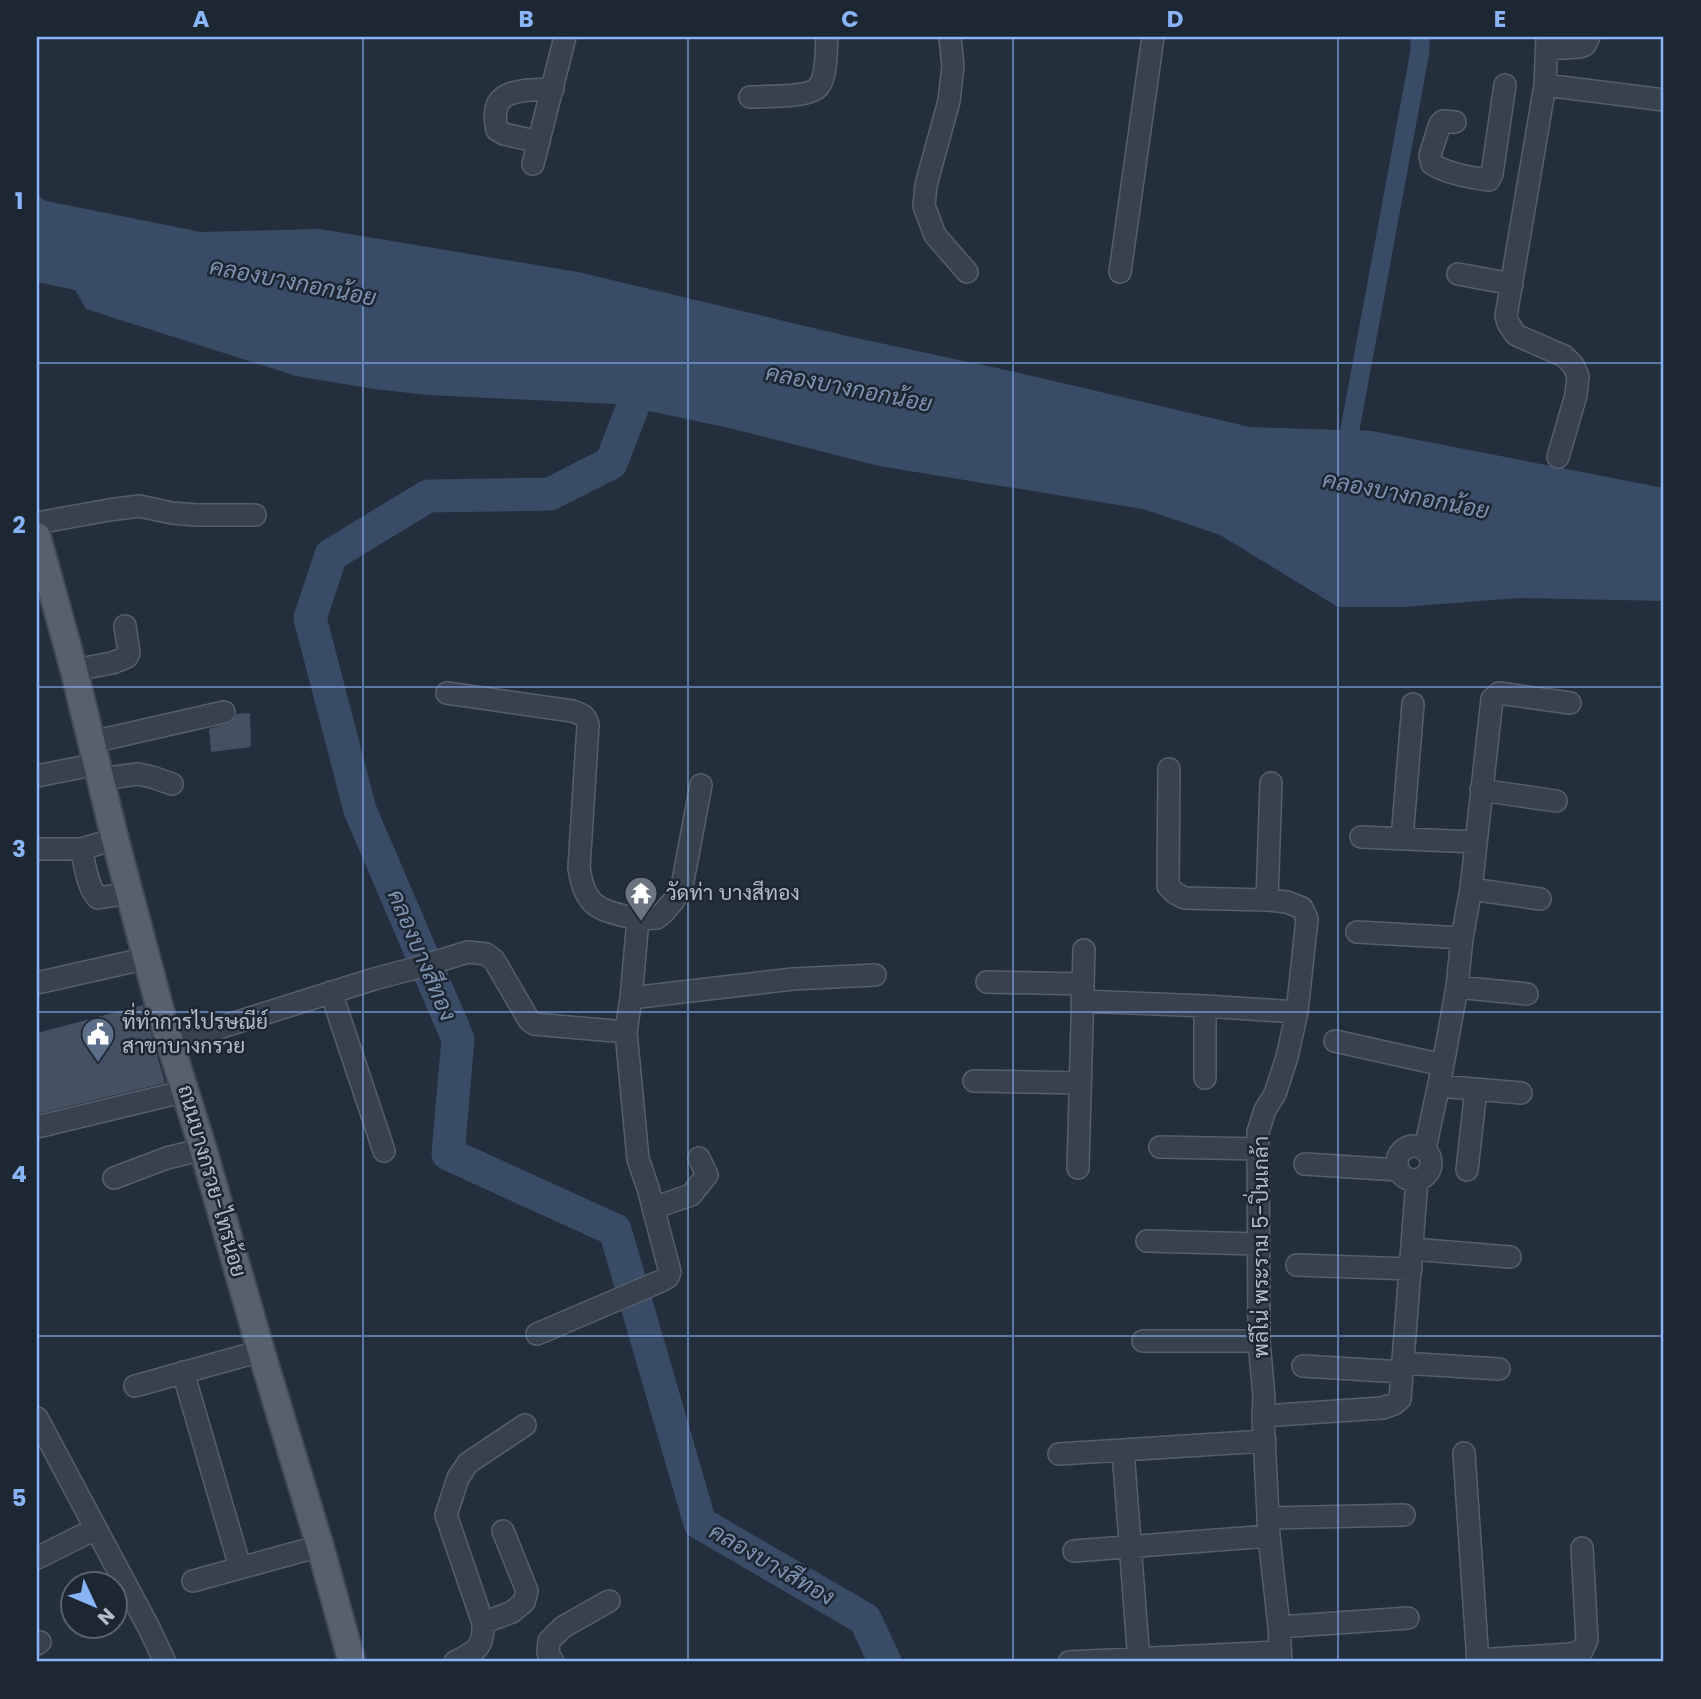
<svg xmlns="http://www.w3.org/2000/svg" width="1701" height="1699" font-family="Poppins,Sarabun,sans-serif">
<rect width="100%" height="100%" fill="#242f3e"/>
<!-- water -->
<path fill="#394c67" d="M 37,195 L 46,201 L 201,232 L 320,229 L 578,272 L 847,336 L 1006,370 L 1250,427 L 1372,431 L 1664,488 L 1664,601 L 1518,598 L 1402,607 L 1338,607 L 1220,535 L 1143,509 L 879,466 L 729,428 L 616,404 L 429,395 L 374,389 L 296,376 L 86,309 L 75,290 L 37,282 Z"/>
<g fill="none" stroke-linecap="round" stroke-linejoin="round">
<!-- canal -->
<path stroke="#394c67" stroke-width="19" d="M 1345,456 L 1420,51 L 1420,37"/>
<!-- river -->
<path stroke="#394c67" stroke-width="33" d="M 649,365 L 611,463 L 550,494 L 428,496 L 331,555 L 310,618 L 360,810 L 458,1039 L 448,1154 L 615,1230 L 700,1523 L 865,1619 L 885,1662"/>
</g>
<!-- building -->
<path fill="#455162" d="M 250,713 L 251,747 L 211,752 L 209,729 L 232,722 L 237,714 Z
M 143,1005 L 165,1083 L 37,1114 L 37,1033 Z"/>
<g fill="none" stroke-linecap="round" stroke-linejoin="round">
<defs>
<path id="minor" d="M 950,37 L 953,66 L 949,101 L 926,185 L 924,206 L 935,235 L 967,272
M 1547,37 L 1545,85 L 1506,316 L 1508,323 L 1516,335 L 1564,356 L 1573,365 L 1578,376 L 1576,395 L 1558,457
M 1547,49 L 1580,47 L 1585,45 L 1589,37
M 1545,85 L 1664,100
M 750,97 C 765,96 811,98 819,86 C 827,76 826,49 827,37
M 1455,122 L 1443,121 L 1440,124 L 1430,155 L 1432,164 C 1446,173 1473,178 1489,180 L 1492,174 L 1505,85
M 539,142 L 504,134 L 497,130 C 487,86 523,91 553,89
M 533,164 L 565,37
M 1120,272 L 1153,37
M 1458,274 L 1512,284
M 37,523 L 109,510 L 139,506 L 172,513 L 197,515 L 255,515
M 74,670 L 112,663 L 127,657 L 129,653 L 125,626
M 447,693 L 572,711 C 581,714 586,715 588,725 L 579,868 C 585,910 601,910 638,919
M 92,742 L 224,712
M 1169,769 L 1168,886 L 1175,893 L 1184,898 L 1267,900
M 37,776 L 97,764
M 100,779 L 138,774 L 152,777 L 172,784
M 1271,783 L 1267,900 L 1287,902 L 1302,908 L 1307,919 L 1297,1012 L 1287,1057 L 1275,1094 L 1265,1110 L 1258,1132 L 1259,1341 L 1264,1397 L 1263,1416 L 1269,1536 L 1279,1627 L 1281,1662
M 1481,790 L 1556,801
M 1361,837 L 1475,842
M 115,839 L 81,849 C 85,864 87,887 98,898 L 129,893
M 1402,839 L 1413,704
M 37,849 L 81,849
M 1471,889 L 1540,899
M 1357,932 L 1462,938
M 987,982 L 1083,984
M 37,983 L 148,958
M 1457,987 L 1527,994
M 331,992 L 384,1151
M 631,998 L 793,979 L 875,975
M 1082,1001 L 1205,1006 L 1297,1012
M 1335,1041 L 1443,1065
M 171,1043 L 374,979 L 412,969 L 468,952 L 486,954 L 494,960 L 529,1020 L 534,1024 L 626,1032 L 631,998 L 638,919 L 657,918 L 664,912 L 674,900 L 683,881 L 701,785
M 1205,1078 L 1205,1006
M 974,1081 L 1080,1083
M 1439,1086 L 1521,1093
M 37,1127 L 186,1091
M1397 1163a17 17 0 1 1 34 0a17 17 0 1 1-34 0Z
M 1160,1147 L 1258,1149
M 1425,1149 L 1443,1065 L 1457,987 L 1462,938 L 1471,889 L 1492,699 L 1499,693 L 1570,703
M 1305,1164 L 1398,1170
M 1078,1168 L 1084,950
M 1467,1170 L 1476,1089
M 114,1178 L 167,1158 L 203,1149
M 653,1208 L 691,1195 L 707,1175 L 699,1158
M 1147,1241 L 1258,1244
M 1412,1249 L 1510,1257
M 1297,1265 L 1411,1269
M 537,1334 L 661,1281 L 668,1277 L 670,1272 L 648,1188 L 638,1159 L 626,1032
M 1143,1341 L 1259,1341
M 1402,1363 L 1499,1369
M 1303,1366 L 1402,1372
M 183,1372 L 240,1567
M 135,1386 L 261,1351
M 1263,1416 L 1382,1408 L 1394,1404 L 1400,1399 L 1417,1180
M 37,1418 L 149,1628 L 165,1662
M 1123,1450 L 1139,1662
M 1464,1453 L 1478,1662
M 1059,1454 L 1265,1441
M 1268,1518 L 1404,1515
M 1074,1551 L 1269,1536
M 37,1558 L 95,1529
M 193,1581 L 320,1546
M 483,1623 L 512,1612 L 524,1602 L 527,1591 L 503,1531
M 1279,1627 L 1408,1618
M 37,1644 L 40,1642
M 1478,1660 L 1570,1654 L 1582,1651 L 1587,1640 L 1582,1548
M 455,1662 C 476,1651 484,1648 483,1623 L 446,1515 L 458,1478 L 468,1463 L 525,1425
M 553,1662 L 548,1653 L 549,1641 L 563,1627 L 609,1601
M 1069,1662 L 1280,1652"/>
<path id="major" d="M 37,536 L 74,670 L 115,839 L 163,1020 L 203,1149 L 261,1351 L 320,1546 L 352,1662"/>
</defs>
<!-- minor casing -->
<use href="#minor" stroke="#565f6c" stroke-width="24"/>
<!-- major casing -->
<use href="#major" stroke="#414a57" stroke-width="30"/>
<!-- minor -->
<use href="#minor" stroke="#38414e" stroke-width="21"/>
<!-- major -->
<use href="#major" stroke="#56606e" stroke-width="26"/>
</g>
<!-- grid -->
<path fill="none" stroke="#8ab4f8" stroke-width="2" stroke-opacity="0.55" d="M 363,37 L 363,1662M 688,37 L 688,1662M 1013,37 L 1013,1662M 1338,37 L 1338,1662M 37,363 L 1664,363M 37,687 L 1664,687M 37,1012 L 1664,1012M 37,1336 L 1664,1336"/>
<!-- icons -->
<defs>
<symbol id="temple-pin" viewBox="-11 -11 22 30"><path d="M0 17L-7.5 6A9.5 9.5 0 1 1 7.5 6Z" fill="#6b7280" stroke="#1d2633"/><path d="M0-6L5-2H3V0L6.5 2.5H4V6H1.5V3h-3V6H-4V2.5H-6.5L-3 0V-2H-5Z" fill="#fff"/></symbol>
<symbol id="civic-pin" viewBox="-11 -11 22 30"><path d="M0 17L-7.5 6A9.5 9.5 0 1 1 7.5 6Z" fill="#5c6f8a" stroke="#1d2633"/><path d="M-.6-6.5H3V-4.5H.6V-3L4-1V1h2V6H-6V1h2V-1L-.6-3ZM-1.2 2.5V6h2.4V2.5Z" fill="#fff"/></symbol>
</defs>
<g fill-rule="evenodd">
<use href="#temple-pin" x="622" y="874" width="38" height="52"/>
<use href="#civic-pin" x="79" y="1015" width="38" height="52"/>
</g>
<g text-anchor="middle" stroke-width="5" stroke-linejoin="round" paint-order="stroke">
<!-- poi labels -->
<g font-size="21" fill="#b4bcc9" stroke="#1d2633" text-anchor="start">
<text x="666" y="900">วัดท่า บางสีทอง</text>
<text x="122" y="1029">ที่ทำการไปรษณีย์<tspan x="122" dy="24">สาขาบางกรวย</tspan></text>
</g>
<!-- street labels -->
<g font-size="21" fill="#b4bcc9" stroke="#1d2633">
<text transform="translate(212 1181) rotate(74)" y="7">ถนนบางกรวย-ไทรน้อย</text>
<text transform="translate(1261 1247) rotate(-90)" y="7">พลีโน่ พระราม 5-ปิ่นเกล้า</text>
</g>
<!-- water labels -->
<g font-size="23" font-style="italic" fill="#7c92b1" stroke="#1d2633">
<text transform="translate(293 282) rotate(11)" y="8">คลองบางกอกน้อย</text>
<text transform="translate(849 388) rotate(11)" y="8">คลองบางกอกน้อย</text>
<text transform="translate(1406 495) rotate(11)" y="8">คลองบางกอกน้อย</text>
<text transform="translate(422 955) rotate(67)" y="8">คลองบางสีทอง</text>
<text transform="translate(772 1564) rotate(30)" y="8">คลองบางสีทอง</text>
</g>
</g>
<!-- border -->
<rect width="1701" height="1699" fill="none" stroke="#1d2633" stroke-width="77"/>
<!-- north arrow -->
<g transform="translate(94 1605) rotate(134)"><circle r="33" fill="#1d2633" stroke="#59626f" stroke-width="2"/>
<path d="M0-5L12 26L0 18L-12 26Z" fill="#8ab4f8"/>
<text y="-10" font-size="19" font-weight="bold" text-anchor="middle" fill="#b4bcc9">N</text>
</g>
<rect x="38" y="38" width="1624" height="1622" fill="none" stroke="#8ab4f8" stroke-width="2.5"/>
<g font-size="23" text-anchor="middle" font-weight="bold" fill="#8ab4f8">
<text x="201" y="27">A</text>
<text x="526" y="27">B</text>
<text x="850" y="27">C</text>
<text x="1175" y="27">D</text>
<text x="1500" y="27">E</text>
<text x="19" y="209">1</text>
<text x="19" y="533">2</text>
<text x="19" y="857">3</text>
<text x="19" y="1182">4</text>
<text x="19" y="1506">5</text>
</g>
</svg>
